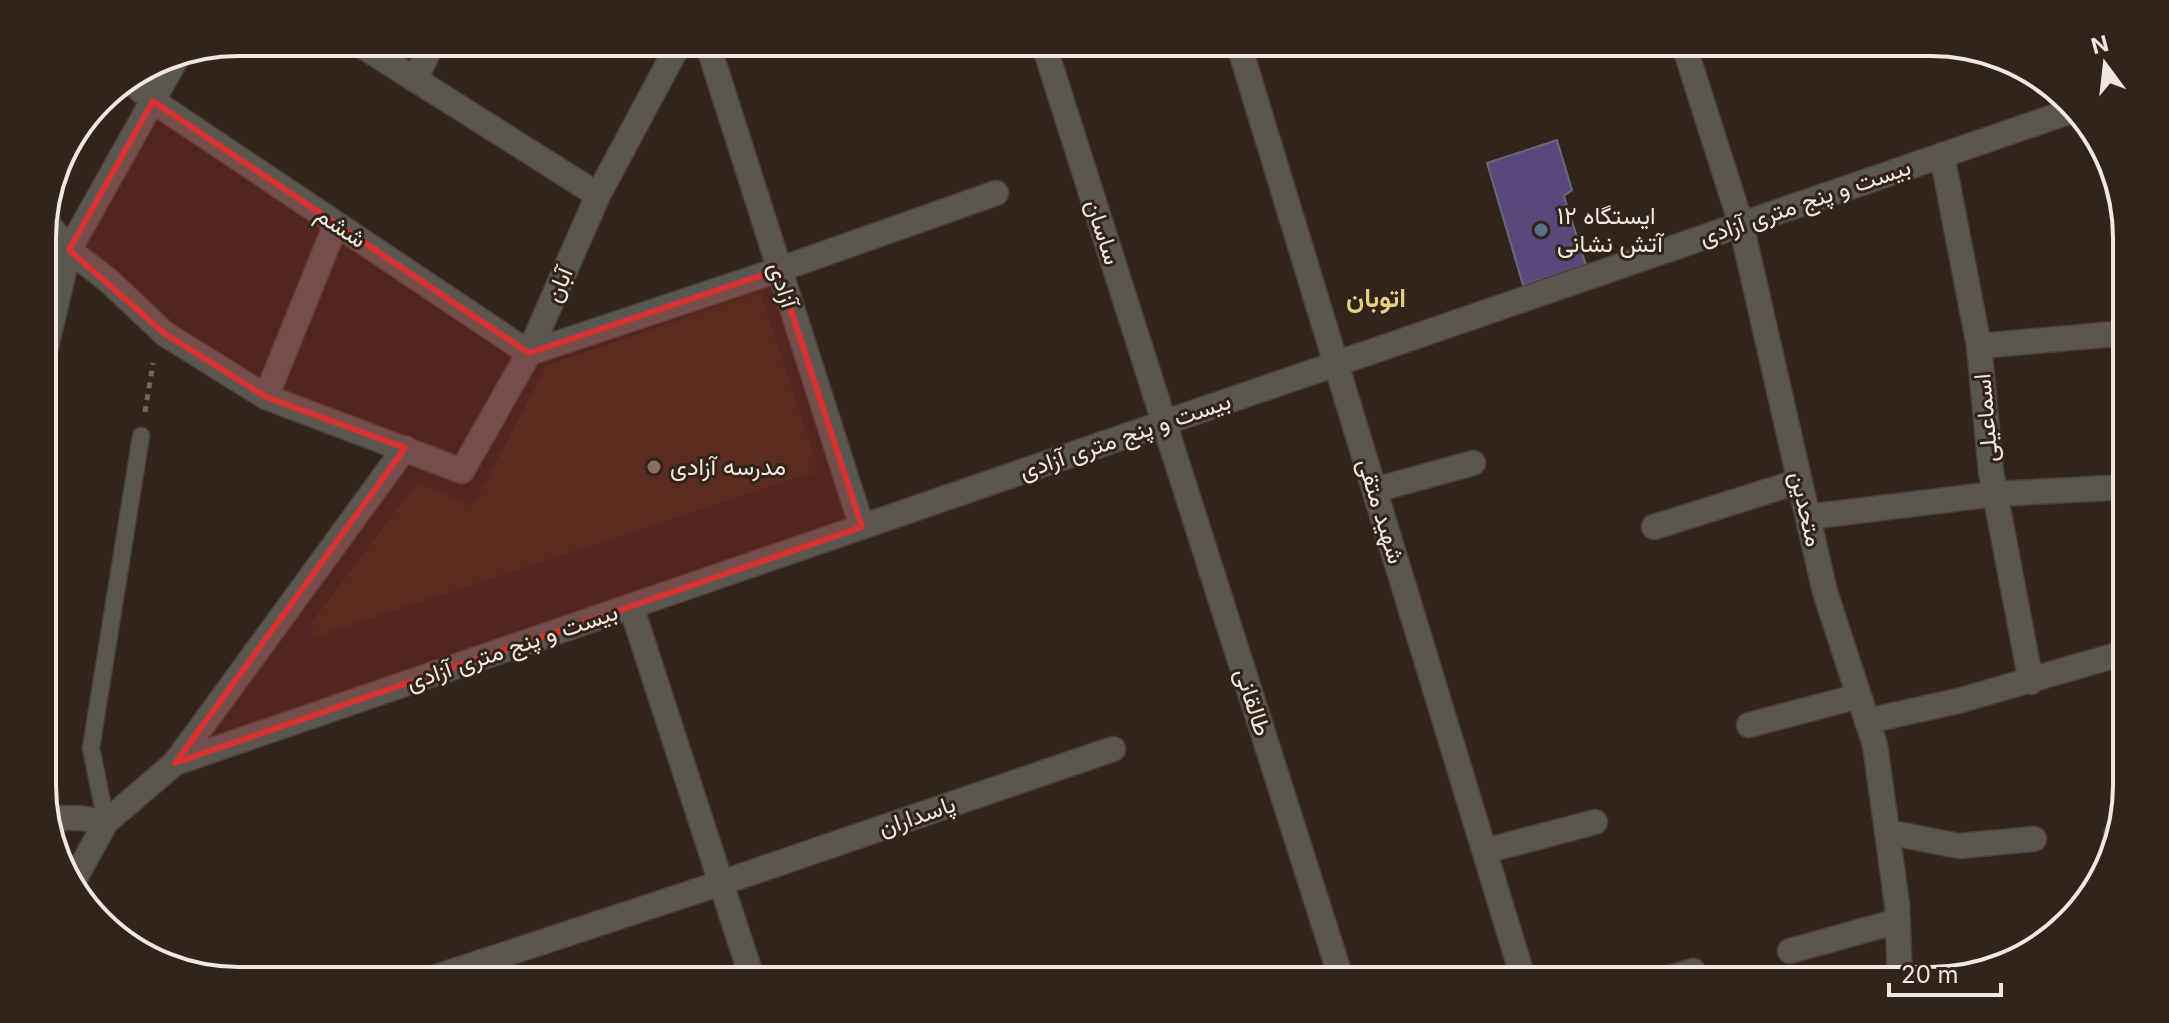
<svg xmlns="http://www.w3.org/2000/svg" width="2169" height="1023" font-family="Inter,Vazirmatn,sans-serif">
<rect width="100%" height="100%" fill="#31241a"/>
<!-- built -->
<path fill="#3c2a1c" d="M 760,292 L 816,462 L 815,472 L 313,637 L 312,622 L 409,493 L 422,485 L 473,506 L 547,365 Z"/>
<!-- building -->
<path fill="#59497b" stroke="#6c6778" stroke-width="2" d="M 1557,140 L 1572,190 L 1564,196 L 1586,265 L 1523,285 L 1487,163 Z"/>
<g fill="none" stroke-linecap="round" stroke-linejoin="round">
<defs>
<path id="lane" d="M 106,822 L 91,748 L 141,436"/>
<path id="street" d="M 356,42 L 598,195
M 707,42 L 862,527
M 1043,42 L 1342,981
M 1238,42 L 1524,981
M 1683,42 L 1741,224 L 1825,592 L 1875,745 L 1897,904 L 1900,981
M 128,79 L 153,101 L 529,353 L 778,270 L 996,193
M 415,80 L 433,42
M 1942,155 L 1979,346 L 1991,472 L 2031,682
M 44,219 L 69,250 L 109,281 L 165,334 L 266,397 L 462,471 L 529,353 L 598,195 L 680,42
M 1979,346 L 2126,333
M 43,360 L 69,250 L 179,54
M 266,397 L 336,224
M 1375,490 L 1473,463
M 1808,517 L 1995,494 L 2126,487
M 1654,527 L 1800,481
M 631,606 L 753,981
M 1867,721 L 1958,701 L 2127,652
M 1749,725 L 1859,696
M 175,763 L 2074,110
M 47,818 L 80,818 L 106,822
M 1887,832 L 1959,846 L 2034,839
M 2116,835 L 2116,838
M 1485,851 L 1595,822
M 73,882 L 106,822 L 175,763 L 405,448
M 1790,951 L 1898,921
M 424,981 L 721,883 L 1113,749
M 1660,981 L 1693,971"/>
</defs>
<!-- lane casing -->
<use href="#lane" stroke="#4c3f36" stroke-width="19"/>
<!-- street casing -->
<use href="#street" stroke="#4c3f36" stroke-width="27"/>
<!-- path -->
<path stroke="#73685f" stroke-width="5" stroke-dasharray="6 6" stroke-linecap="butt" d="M 145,412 L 153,363"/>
<!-- lane -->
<use href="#lane" stroke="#5b5650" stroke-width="16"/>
<!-- street -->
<use href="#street" stroke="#5b5650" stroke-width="24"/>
</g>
<!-- marked area -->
<path fill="#d73231" fill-opacity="0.2" stroke="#d73231" stroke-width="6" stroke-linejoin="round" d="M 153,101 L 529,353 L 778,270 L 862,527 L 175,763 L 405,448 L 266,397 L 165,334 L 69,250 Z"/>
<!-- markers -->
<circle fill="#5c6f8a" stroke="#31241a" stroke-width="3" cx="1541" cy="230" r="8"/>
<circle fill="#8d6e63" stroke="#31241a" stroke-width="3" cx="654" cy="467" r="8"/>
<g text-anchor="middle" stroke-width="6" stroke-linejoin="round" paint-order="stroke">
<!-- street labels -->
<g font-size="24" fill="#f0e7e0" stroke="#31241a">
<text transform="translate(1805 202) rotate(-19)" y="8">بیست و پنج متری آزادی</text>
<text transform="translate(341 227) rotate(34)" y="8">ششم</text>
<text transform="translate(1103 232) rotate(72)" y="8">ساسان</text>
<text transform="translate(559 285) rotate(-67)" y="8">آبان</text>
<text transform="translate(783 285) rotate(72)" y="8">آزادی</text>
<text transform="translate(1986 418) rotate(-95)" y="8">اسماعیلی</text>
<text transform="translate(1125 436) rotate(-19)" y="8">بیست و پنج متری آزادی</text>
<text transform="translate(1806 509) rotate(77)" y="8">متحدین</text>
<text transform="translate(1381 511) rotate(73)" y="8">شهید متقی</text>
<text transform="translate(512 647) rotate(-19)" y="8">بیست و پنج متری آزادی</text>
<text transform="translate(1253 702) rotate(72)" y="8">طالقانی</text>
<text transform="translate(917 816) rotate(-19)" y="8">پاسداران</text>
</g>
<!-- poi labels -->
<g font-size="24" fill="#f0e7e0" stroke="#31241a" text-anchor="start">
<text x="1557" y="224">ایستگاه ۱۲<tspan x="1557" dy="28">آتش نشانی</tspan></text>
<text x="670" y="475">مدرسه آزادی</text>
</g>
<!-- neighbourhood labels -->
<g font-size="26" font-weight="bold" fill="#e4d082" stroke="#31241a">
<text x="1376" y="307">اتوبان</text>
</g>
</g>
<!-- crop -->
<path d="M0 0H2169V1023H0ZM238 56H1931A182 182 0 0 1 2113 238V785A182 182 0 0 1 1931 967H238A182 182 0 0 1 56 785V238A182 182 0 0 1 238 56Z" fill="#31241a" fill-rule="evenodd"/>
<path fill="none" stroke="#f0e7e0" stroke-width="4" d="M238 56H1931A182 182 0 0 1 2113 238V785A182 182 0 0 1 1931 967H238A182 182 0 0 1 56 785V238A182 182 0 0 1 238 56Z"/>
<!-- north arrow -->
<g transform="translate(2105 64) rotate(345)" stroke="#31241a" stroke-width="6" paint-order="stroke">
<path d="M0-6L14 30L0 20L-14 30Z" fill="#f0e7e0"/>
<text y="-12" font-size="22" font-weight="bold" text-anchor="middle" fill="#f0e7e0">N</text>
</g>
<!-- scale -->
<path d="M1889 983v12h112v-12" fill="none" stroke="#f0e7e0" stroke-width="4"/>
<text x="1901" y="983" font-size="24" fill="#f0e7e0" stroke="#31241a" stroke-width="6" paint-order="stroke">20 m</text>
</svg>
